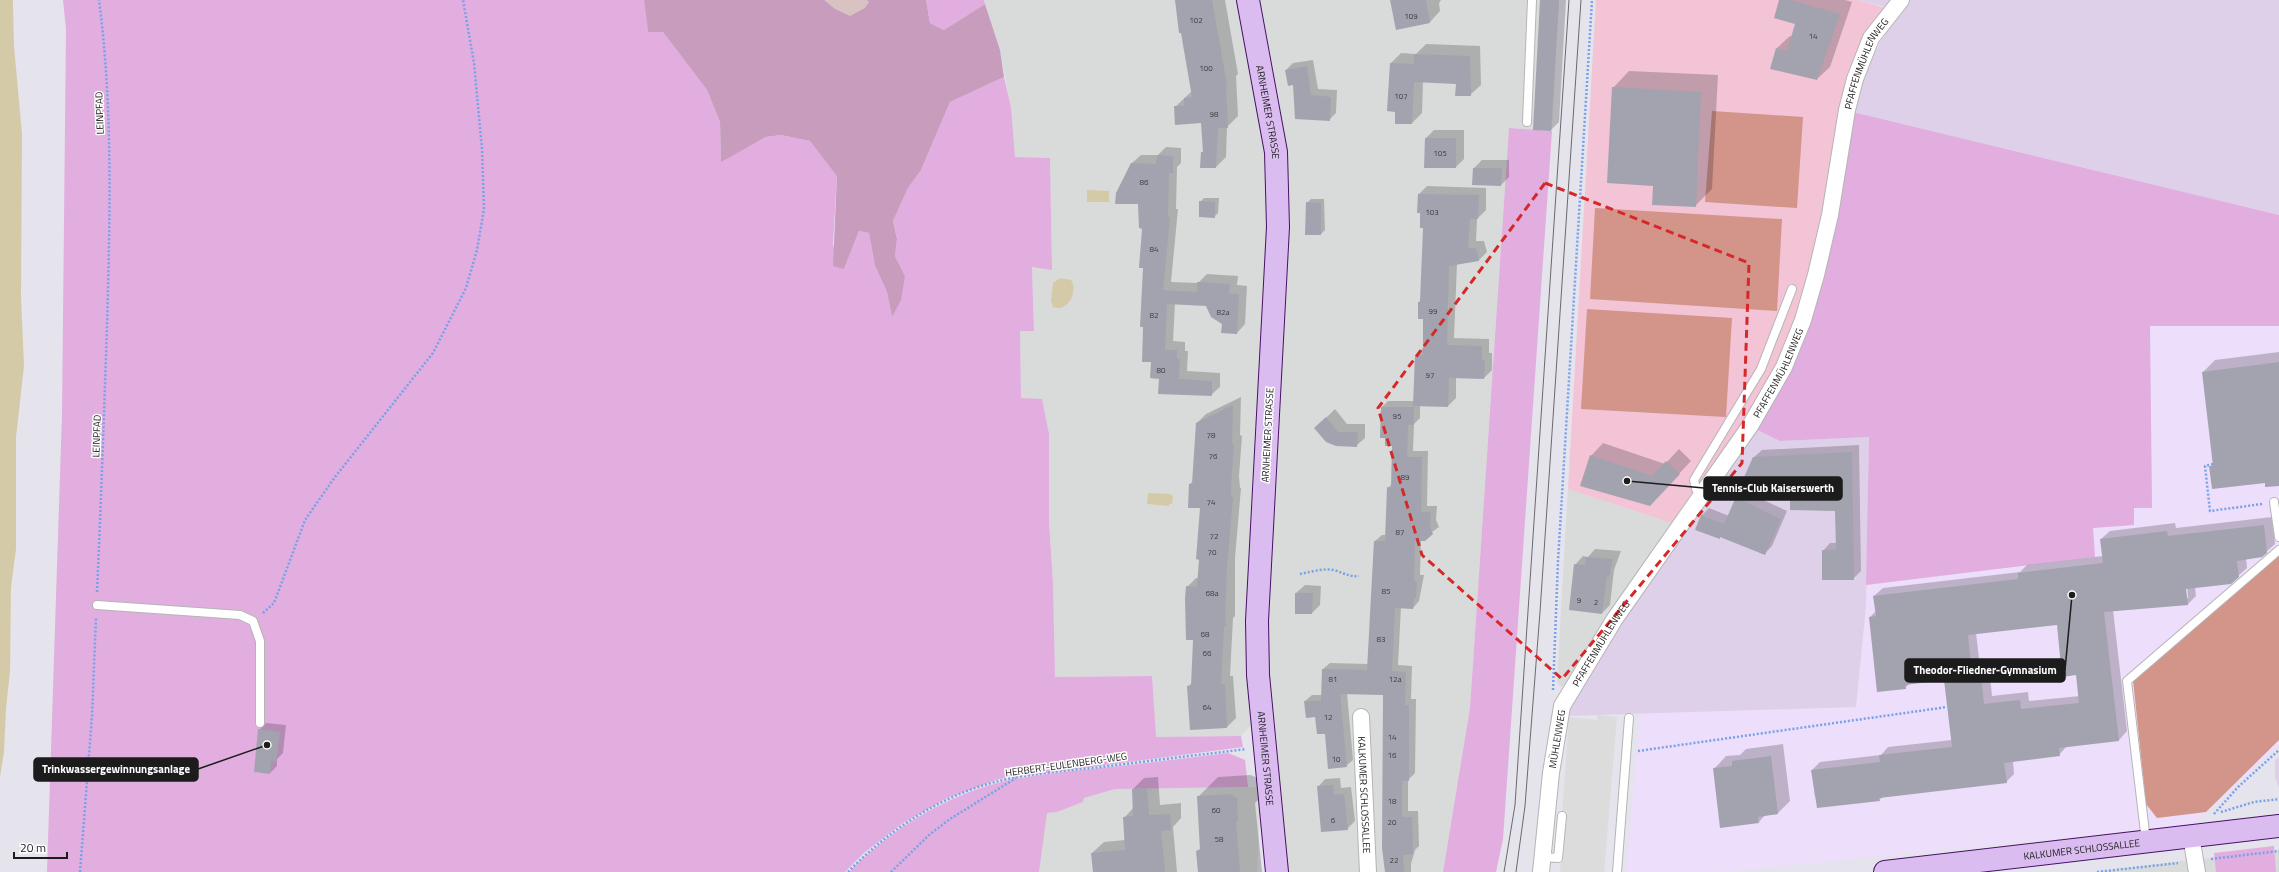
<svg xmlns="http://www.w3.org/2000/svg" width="2279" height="872" font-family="'Titillium Web',sans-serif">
<rect width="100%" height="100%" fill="#e5e3ec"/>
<!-- residential -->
<path fill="#d9dada" d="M 984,0 L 1238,0 L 1261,120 L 1268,178 L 1268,223 L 1247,621 L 1252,724 L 1241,736 L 1155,737 L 1152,676 L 1055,677 L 1053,583 L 1049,522 L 1021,399 L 1020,331 L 1034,331 L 1032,267 L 1052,269 L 1050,158 L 1015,157 L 1011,107 L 1000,50 Z
M 1254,0 L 1559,0 L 1552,131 L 1509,128 L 1470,708 L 1443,872 L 1286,872 L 1262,618 L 1283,183 Z
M 1568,489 L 1674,524 L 1568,687 L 1560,686 L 1557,682 Z
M 1261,787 L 1257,872 L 1039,872 L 1046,813 L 1057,812 L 1083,802 L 1084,798 L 1115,789 Z
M 2279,851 L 2279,872 L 2094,872 L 2184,861 Z"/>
<!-- education -->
<path fill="#eddefb" d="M 2150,326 L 2279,326 L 2279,745 L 2193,825 L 1723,872 L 1626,872 L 1640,713 L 1856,707 L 1866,585 L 2094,557 L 2093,528 L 2134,525 L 2134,508 L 2152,508 Z"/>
<!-- farmland -->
<path fill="#dfd0e9" d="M 1858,0 L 2279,0 L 2279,215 L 1853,112 L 1860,80 L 1881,41 L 1901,11 Z
M 1755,429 L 1780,441 L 1869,437 L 1866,606 L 1856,707 L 1564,716 L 1591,660 Z
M 2279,757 L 2279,788 L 2275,778 L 2275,760 Z"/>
<!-- grass -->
<path fill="#e1aedf" d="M 63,0 L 644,0 L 648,32 L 663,32 L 707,90 L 720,122 L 721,161 L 766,137 L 781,135 L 810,141 L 837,175 L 833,245 L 844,269 L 859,231 L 869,233 L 875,266 L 887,292 L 892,317 L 905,276 L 895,256 L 897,239 L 893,221 L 908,188 L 921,170 L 950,102 L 1004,77 L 1011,107 L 1015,157 L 1050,158 L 1052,270 L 1032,267 L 1034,331 L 1020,331 L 1021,398 L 1042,399 L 1049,434 L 1049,522 L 1053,583 L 1055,677 L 1152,676 L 1156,737 L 1241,736 L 1243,747 L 999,779 L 947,798 L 903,823 L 864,853 L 845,872 L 47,872 L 62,414 L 66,29 Z
M 926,0 L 984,0 L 985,4 L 944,30 L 930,23 Z
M 1853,112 L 2279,215 L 2279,326 L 2150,326 L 2152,508 L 2134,508 L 2134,525 L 2093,528 L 2095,557 L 1866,585 L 1869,437 L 1780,441 L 1755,429 L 1774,401 L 1805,337 L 1842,191 Z
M 1509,128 L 1552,131 L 1503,839 L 1496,872 L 1443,872 L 1470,708 Z
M 1228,753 L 1245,760 L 1248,787 L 1115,789 L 1084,798 L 1083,802 L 1057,812 L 1047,813 L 1039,872 L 849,872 C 886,835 929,806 978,789 C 1012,777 1048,774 1083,770 C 1131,765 1180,759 1228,753 Z
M 2274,846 L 2276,872 L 2216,872 L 2214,853 Z"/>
<!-- forest -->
<path fill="#c79cbd" d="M 644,0 L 926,0 L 930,23 L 944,30 L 985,4 L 1000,50 L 1004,77 L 950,102 L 921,170 L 908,188 L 893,221 L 897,239 L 895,256 L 905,276 L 901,300 L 892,317 L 887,292 L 875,266 L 869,233 L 859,231 L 844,269 L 833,266 L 837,176 L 810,141 L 781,135 L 766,137 L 721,162 L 720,122 L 707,90 L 663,32 L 648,32 Z"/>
<!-- wetland -->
<path fill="#d9c3c2" d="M 824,0 L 867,0 L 869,2 L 865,8 L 850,16 L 835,9 Z"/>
<!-- park -->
<path fill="#f2c4d6" d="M 1596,0 L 1858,0 L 1885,8 L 1865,35 L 1823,217 L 1796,321 L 1766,390 L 1674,524 L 1568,489 Z"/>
<!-- pitch -->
<path fill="#d3948a" d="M 1712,111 L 1803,117 L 1797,208 L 1705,202 Z
M 1595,208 L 1782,219 L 1777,311 L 1590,299 Z
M 1587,309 L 1732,318 L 1726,417 L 1581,409 Z
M 2279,554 L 2279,740 L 2206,812 L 2157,818 L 2146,804 L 2133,680 Z"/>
<!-- parking -->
<path fill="#dcdcdc" d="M 1597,715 L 1617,717 L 1604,872 L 1560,872 L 1563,838 L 1562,816 L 1569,717 L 1597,720 Z"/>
<!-- water -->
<path fill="#d5caa8" d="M 0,0 L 13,0 L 13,5 L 14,46 L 22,134 L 21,296 L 24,366 L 16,437 L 16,549 L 11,587 L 10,671 L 6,709 L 4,752 L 0,777 Z
M 1087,190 L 1109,191 L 1109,202 L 1087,202 Z
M 1060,278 L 1071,280 C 1079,292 1067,313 1053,307 L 1051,301 L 1053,283 Z
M 1148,493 L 1170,494 L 1173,496 L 1172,504 L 1169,504 L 1169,506 L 1147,504 Z"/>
<!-- shadow -->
<path fill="#0003" fill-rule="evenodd" d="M 1176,0 L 1225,0 L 1238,74 L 1236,76 L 1238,116 L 1227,127 L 1226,157 L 1216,167 L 1202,152 L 1204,151 L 1202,122 L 1175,107 L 1192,91 Z
M 1392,0 L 1441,0 L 1439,3 L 1440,11 L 1430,22 Z
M 1541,0 L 1566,0 L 1559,122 L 1551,130 Z
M 1780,0 L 1845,0 L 1852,2 L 1830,67 L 1817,79 L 1777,48 L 1790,36 L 1793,37 L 1797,24 Z
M 1426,44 L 1480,46 L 1481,85 L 1470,95 L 1457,83 L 1423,81 L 1422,113 L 1412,123 L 1396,111 L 1391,63 L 1401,53 L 1416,54 Z
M 1313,60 L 1318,89 L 1337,90 L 1336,113 L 1329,120 L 1294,83 L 1286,70 L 1293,63 Z
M 1629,71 L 1718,75 L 1712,189 L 1695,206 L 1654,185 L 1613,88 Z
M 1434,130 L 1464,130 L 1464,159 L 1456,167 L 1426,138 Z
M 1166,147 L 1181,148 L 1181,163 L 1177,167 L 1176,209 L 1178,209 L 1171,282 L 1198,283 L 1207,274 L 1238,276 L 1237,285 L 1247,286 L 1245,324 L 1237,333 L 1223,323 L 1206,305 L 1175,303 L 1173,341 L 1185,342 L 1185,351 L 1188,351 L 1187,371 L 1220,373 L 1220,387 L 1211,395 L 1160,378 L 1152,361 L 1144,267 L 1143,228 L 1132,163 L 1141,155 L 1158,155 Z
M 1482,160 L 1509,160 L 1509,177 L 1501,185 L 1474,168 Z
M 1427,186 L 1486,188 L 1486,210 L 1477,219 L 1476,241 L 1484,241 L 1487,252 L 1479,260 L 1457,264 L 1454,338 L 1489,339 L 1489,353 L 1492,353 L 1492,370 L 1484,378 L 1456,377 L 1456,398 L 1448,406 L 1420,405 L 1420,418 L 1414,424 L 1413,451 L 1428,451 L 1427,506 L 1437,506 L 1436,520 L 1439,527 L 1421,540 L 1420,575 L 1424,575 L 1419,601 L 1413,608 L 1401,607 L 1398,665 L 1412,666 L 1411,699 L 1416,699 L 1415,773 L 1408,780 L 1408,811 L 1418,811 L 1419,846 L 1415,850 L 1411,864 L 1411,872 L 1385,872 L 1384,694 L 1347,693 L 1353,760 L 1346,766 L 1305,701 L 1312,695 L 1322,695 L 1323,669 L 1330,663 L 1368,664 L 1375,541 L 1382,535 L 1387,535 L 1388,488 L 1392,484 L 1393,446 L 1382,407 L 1388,401 L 1414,401 L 1416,355 L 1424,347 L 1424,318 L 1419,302 L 1421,300 L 1424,227 L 1419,194 Z
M 1204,198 L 1219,198 L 1218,213 L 1214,217 L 1200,202 Z
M 1311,199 L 1324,199 L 1325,230 L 1321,234 L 1307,203 Z
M 2279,352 L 2279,485 L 2210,467 L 2214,463 L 2203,372 L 2215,360 Z
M 1241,397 L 1240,435 L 1242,436 L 1239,476 L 1240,488 L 1241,488 L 1235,558 L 1235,616 L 1233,618 L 1230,676 L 1233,676 L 1236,718 L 1227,727 L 1188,686 L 1192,683 L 1194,639 L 1187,587 L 1196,578 L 1199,578 L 1201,507 L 1190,484 L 1193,481 L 1197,423 L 1206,414 Z
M 1335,409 L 1347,424 L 1365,424 L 1365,438 L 1356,446 L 1316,428 Z
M 1603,443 L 1665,464 L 1679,449 L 1691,461 L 1662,492 L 1591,456 Z
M 1859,445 L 1861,571 L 1853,579 L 1823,551 L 1830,543 L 1837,543 L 1836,510 L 1791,486 L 1753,458 L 1762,450 Z
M 1744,491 L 1787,511 L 1772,546 L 1765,553 L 1721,536 L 1719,538 L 1696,529 L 1702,515 L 1709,508 L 1729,516 L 1736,498 Z
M 2272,517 L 2275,544 L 2266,552 L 2246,558 L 2247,568 L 2238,576 L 2195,587 L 2196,596 L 2188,604 L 2113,610 L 2127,731 L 2119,740 L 2067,746 L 2059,755 L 2013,761 L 2014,774 L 2006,782 L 1883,797 L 1879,800 L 1815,797 L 1812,770 L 1820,762 L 1881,755 L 1888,747 L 1952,740 L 1945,679 L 1910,683 L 1905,688 L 1870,617 L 1876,611 L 1874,596 L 1883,588 L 2020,572 L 2027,565 L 2103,556 L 2101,539 L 2110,531 L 2175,523 L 2176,528 ZM 2185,584 L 2187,584 L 2188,598 L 2186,598 ZM 2057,624 L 2077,674 L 2080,696 L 2029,701 L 2028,692 L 1992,696 L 1989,666 L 1980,667 L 1976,633 Z
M 1595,549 L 1621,551 L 1614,570 L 1610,605 L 1602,613 L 1575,565 L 1583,556 L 1588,557 Z
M 1305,585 L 1321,586 L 1320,605 L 1312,613 L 1296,593 Z
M 266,723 L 286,725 L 283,753 L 277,759 L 277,766 L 270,773 L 259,730 Z
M 1783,744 L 1790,801 L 1777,814 L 1765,815 L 1759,822 L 1714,769 L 1726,756 L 1740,755 L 1746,749 Z
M 1251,775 L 1257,778 L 1258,800 L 1255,803 L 1262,872 L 1199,872 L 1197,851 L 1201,848 L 1198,797 L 1218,777 Z
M 1158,777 L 1160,805 L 1181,803 L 1181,818 L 1173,827 L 1177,872 L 1094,872 L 1092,853 L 1104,842 L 1125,840 L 1124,818 L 1134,807 L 1133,789 L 1144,778 Z
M 1340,778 L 1341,788 L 1351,787 L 1355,821 L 1347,829 L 1318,787 L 1325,779 Z"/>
<!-- building -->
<path fill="#a2a3ae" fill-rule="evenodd" d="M 1175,0 L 1212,0 L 1227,85 L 1226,86 L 1228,128 L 1218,128 L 1216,168 L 1200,168 L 1201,152 L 1203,152 L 1201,123 L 1175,125 L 1174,106 L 1184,106 L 1184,98 L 1192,97 L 1181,33 L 1179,33 Z
M 1390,0 L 1426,0 L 1430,23 L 1396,30 Z
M 1540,0 L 1559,0 L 1551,131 L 1533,130 Z
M 1779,0 L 1791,0 L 1840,14 L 1817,80 L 1770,69 L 1776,48 L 1787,51 L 1795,24 L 1774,18 Z
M 1414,54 L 1470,56 L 1471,96 L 1455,96 L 1456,84 L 1414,82 L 1412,124 L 1395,124 L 1395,112 L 1387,111 L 1390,63 L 1414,64 Z
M 1307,66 L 1311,95 L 1331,97 L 1330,121 L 1295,119 L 1293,85 L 1288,86 L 1285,70 Z
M 1612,87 L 1701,92 L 1696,207 L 1652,205 L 1653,186 L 1607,183 Z
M 1425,138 L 1456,138 L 1456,168 L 1424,168 Z
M 1157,155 L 1173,156 L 1173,173 L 1169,173 L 1168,217 L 1170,217 L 1163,290 L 1197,292 L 1197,282 L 1230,284 L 1229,294 L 1239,294 L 1237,334 L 1221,333 L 1222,324 L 1211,317 L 1206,306 L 1167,304 L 1165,350 L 1177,350 L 1177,359 L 1180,359 L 1179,379 L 1212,381 L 1212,396 L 1158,394 L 1159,379 L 1150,378 L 1151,362 L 1142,362 L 1143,327 L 1140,327 L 1143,268 L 1139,268 L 1142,229 L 1139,228 L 1138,204 L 1115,204 L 1116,193 L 1131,163 L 1156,164 Z
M 1473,168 L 1502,168 L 1501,186 L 1472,185 Z
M 1418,194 L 1479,195 L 1478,219 L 1470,219 L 1468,248 L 1476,248 L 1479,261 L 1449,266 L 1447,345 L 1482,346 L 1482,360 L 1485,360 L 1484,379 L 1449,378 L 1448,407 L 1413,406 L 1415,355 L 1423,355 L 1423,319 L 1418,319 L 1418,302 L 1420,302 L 1423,228 L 1420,228 L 1420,213 L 1417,213 Z
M 1199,201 L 1215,202 L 1215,218 L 1199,217 Z
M 1306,202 L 1321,203 L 1321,235 L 1305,235 Z
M 2279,362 L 2279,486 L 2265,487 L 2265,483 L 2212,489 L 2209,466 L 2213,466 L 2202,372 Z
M 1233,405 L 1232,444 L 1234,444 L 1231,486 L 1231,497 L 1233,497 L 1227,567 L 1225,617 L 1226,626 L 1224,627 L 1221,684 L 1225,684 L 1227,728 L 1190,730 L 1187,686 L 1191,686 L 1193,640 L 1186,640 L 1185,599 L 1186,586 L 1197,587 L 1199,560 L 1196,559 L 1200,508 L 1188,508 L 1189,484 L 1192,484 L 1196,423 Z
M 1381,407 L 1414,407 L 1414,425 L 1408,425 L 1407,457 L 1422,457 L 1421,512 L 1431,512 L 1430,527 L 1433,534 L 1425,541 L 1415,541 L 1414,581 L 1417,581 L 1416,598 L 1414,598 L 1413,609 L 1395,608 L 1392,671 L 1406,672 L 1405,705 L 1409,705 L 1409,781 L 1402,781 L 1402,817 L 1412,817 L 1413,854 L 1403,855 L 1404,872 L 1385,872 L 1382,848 L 1383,695 L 1340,694 L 1347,767 L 1328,769 L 1325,734 L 1317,734 L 1315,717 L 1306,718 L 1304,701 L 1321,701 L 1322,669 L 1367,670 L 1374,541 L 1385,541 L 1387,487 L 1391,488 L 1392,446 L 1385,446 L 1385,438 L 1380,438 Z
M 1326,417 L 1338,432 L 1358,432 L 1357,447 L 1336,446 L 1326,442 L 1314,428 Z
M 1852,452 L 1854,580 L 1822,580 L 1822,550 L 1836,550 L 1835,511 L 1790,510 L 1790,488 L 1738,491 L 1753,457 Z
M 1590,455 L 1652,476 L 1666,461 L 1680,474 L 1650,506 L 1580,486 Z
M 1736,497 L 1781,519 L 1765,555 L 1720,537 L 1720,539 L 1695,530 L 1701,515 L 1724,524 Z
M 2264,525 L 2267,553 L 2262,557 L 2237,561 L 2239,577 L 2231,584 L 2186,589 L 2188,605 L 2104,612 L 2119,741 L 2059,748 L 2060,756 L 2004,763 L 2007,783 L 1879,798 L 1880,801 L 1817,808 L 1811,770 L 1880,762 L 1879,755 L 1952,747 L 1944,680 L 1905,685 L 1906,689 L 1877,692 L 1869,617 L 1876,616 L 1873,596 L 2018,579 L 2018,573 L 2103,563 L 2100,539 L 2167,531 L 2168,536 ZM 2057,625 L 2062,677 L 2076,675 L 2079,703 L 2021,709 L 2020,700 L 1984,704 L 1981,674 L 1972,675 L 1968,635 Z
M 1586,557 L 1613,559 L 1609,577 L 1607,576 L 1602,614 L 1569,610 L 1574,564 L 1585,565 Z
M 1295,593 L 1313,593 L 1312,614 L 1295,614 Z
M 258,729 L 280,732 L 276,762 L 271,761 L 270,774 L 254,772 Z
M 1771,756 L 1778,814 L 1758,817 L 1759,823 L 1720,828 L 1713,768 L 1732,766 L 1732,761 Z
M 1333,785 L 1334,795 L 1344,794 L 1348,830 L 1321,832 L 1317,786 Z
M 1147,788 L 1149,815 L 1170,814 L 1171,830 L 1161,831 L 1165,872 L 1093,872 L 1091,853 L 1125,850 L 1123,817 L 1133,816 L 1132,789 Z
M 1230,794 L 1237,798 L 1238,821 L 1236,823 L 1240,872 L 1198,872 L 1196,851 L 1200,850 L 1197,796 Z"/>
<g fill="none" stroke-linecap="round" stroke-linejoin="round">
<defs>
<path id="lane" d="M 1527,122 L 1532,0
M 1701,496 L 1696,489 L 1694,480 L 1761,369 L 1792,289
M 2274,502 L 2279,537
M 97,605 L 240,615 L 253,621 L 260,641 L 260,723
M 2146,841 L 2127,681 L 2279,550
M 1542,857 L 1558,858 L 1562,816
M 1617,872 L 1629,718"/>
<g id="street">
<path id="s1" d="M 1361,717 L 1368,872"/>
<path d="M 2191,836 L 2197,872"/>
<path id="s2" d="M 1541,872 L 1551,773 L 1562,706 L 1614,620 L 1750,426 L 1784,367 L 1803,320 L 1816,275 L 1830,215 L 1847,110 L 1855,79 L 1871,38 L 1901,0"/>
</g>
<g id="secondary">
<path id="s3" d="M 1248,0 L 1276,152 L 1278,227 L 1257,621 L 1258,675 L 1277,872"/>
<path id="s4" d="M 1885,872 L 2279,826"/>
</g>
</defs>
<!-- lane casing -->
<use href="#lane" stroke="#b5b5b5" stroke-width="10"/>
<!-- street casing -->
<use href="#street" stroke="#b5b5b5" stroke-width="18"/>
<!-- secondary casing -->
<use href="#secondary" stroke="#471165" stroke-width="24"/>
<!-- path -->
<path stroke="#77a1e9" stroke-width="2.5" stroke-dasharray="2 2" stroke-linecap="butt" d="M 2213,464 L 2205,466 L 2210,511 L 2262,504
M 1300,574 C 1311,572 1323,568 1334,570 C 1344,573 1349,577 1359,576
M 97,592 C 101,503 104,415 107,326 C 110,218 113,107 99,0
M 263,613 L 274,603 L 305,520 L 335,477 L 433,353 L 466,288 L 477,250 L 484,209 L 482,149 L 474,63 L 463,0
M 1553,690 L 1558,561 L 1592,0
M 1638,751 L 1947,707
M 2221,812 L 2254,802 L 2279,799
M 2214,814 L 2238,787 L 2279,750
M 2211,859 L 2279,851
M 80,872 L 92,716 L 96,617
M 848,872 C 889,830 941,795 999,781 C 1032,773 1067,771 1101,767 C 1149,761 1198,755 1246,749
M 891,872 L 929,835 L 950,819 L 1016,778
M 2097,872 L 2178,863"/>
<!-- lane -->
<use href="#lane" stroke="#fff" stroke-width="8"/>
<!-- street -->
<use href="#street" stroke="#fff" stroke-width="16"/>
<!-- secondary -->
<use href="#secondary" stroke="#dbbcf1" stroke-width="22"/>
<!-- tram -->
<path stroke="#6a6a6a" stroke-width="1" d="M 1504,872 L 1515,805 L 1569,0
M 1516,872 L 1525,806 L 1540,612 L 1581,0"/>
</g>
<!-- marked area -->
<path fill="none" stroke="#d62828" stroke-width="3" stroke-dasharray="8 5" stroke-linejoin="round" d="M 1545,183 L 1749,263 L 1742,463 L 1562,679 L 1422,555 L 1378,408 Z"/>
<g text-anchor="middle" stroke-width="3" stroke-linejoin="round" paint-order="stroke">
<!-- number labels -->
<g font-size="8" fill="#3e3e40">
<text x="1411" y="19">109</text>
<text x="1196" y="23">102</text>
<text x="1813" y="39">14</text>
<text x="1206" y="71">100</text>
<text x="1401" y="99">107</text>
<text x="1214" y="117">98</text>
<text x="1440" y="156">105</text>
<text x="1144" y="185">86</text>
<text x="1432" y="215">103</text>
<text x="1154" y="252">84</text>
<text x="1433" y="314">99</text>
<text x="1223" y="315">82a</text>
<text x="1154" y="318">82</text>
<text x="1161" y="373">80</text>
<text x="1430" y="378">97</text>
<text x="1397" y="419">95</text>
<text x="1211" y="438">78</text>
<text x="1213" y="459">76</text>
<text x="1405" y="480">89</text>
<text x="1211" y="505">74</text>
<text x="1400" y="535">87</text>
<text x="1214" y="539">72</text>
<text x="1212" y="555">70</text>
<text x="1386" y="594">85</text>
<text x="1212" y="596">68a</text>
<text x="1579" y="603">9</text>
<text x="1596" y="605">2</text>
<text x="1205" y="637">68</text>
<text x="1381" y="642">83</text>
<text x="1207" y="656">66</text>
<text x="1333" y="682">81</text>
<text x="1395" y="682">12a</text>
<text x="1207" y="710">64</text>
<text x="1328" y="720">12</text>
<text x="1392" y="740">14</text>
<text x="1392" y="758">16</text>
<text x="1336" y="762">10</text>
<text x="1392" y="804">18</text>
<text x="1216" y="813">60</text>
<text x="1333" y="823">6</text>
<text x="1392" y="825">20</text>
<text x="1219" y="842">58</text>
<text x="1394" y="863">22</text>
</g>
<!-- street labels -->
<g font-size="10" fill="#1c1c1c" stroke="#fff">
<text dy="4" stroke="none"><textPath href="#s2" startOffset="889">PFAFFENMÜHLENWEG</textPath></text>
<text dy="4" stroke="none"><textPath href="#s3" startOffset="114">ARNHEIMER STRASSE</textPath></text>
<text transform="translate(99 113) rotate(-92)" y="4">LEINPFAD</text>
<text dy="4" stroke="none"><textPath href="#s2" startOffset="565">PFAFFENMÜHLENWEG</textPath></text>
<text transform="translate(1267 435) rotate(-87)" y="4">ARNHEIMER STRASSE</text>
<text transform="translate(96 436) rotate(-88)" y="4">LEINPFAD</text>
<text dy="4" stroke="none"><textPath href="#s2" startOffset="241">PFAFFENMÜHLENWEG</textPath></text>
<text dy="4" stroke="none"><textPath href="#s2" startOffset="134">MÜHLENWEG</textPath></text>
<text dy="4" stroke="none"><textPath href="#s3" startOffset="762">ARNHEIMER STRASSE</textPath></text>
<text transform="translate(1066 764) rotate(-8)" y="4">HERBERT-EULENBERG-WEG</text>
<text dy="4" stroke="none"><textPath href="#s1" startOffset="78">KALKUMER SCHLOSSALLEE</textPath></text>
<text dy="4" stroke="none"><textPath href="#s4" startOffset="198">KALKUMER SCHLOSSALLEE</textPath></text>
</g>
</g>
<!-- callouts -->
<path fill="none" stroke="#1c1c1c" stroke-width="1.5" d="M1627 481L1704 488M2072 595L2065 670M267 745L198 769"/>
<g fill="#1c1c1c" stroke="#fff" stroke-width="1.5">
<circle cx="1627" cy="481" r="4"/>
<circle cx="2072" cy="595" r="4"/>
<circle cx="267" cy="745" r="4"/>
</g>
<g fill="#1c1c1c" stroke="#1c1c1c" stroke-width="1.5">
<rect x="1704" y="477" width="138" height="23" rx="4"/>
<rect x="1905" y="659" width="160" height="23" rx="4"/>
<rect x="34" y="758" width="164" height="23" rx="4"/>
</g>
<g font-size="11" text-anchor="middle" font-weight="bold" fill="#fff">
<text x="1773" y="492">Tennis-Club Kaiserswerth</text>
<text x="1985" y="674">Theodor-Fliedner-Gymnasium</text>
<text x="116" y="773">Trinkwassergewinnungsanlage</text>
</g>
<!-- scale -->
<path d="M14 852v6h53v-6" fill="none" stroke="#1c1c1c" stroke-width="2"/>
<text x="20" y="852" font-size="12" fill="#1c1c1c" stroke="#ffffff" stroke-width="3" paint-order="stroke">20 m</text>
</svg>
